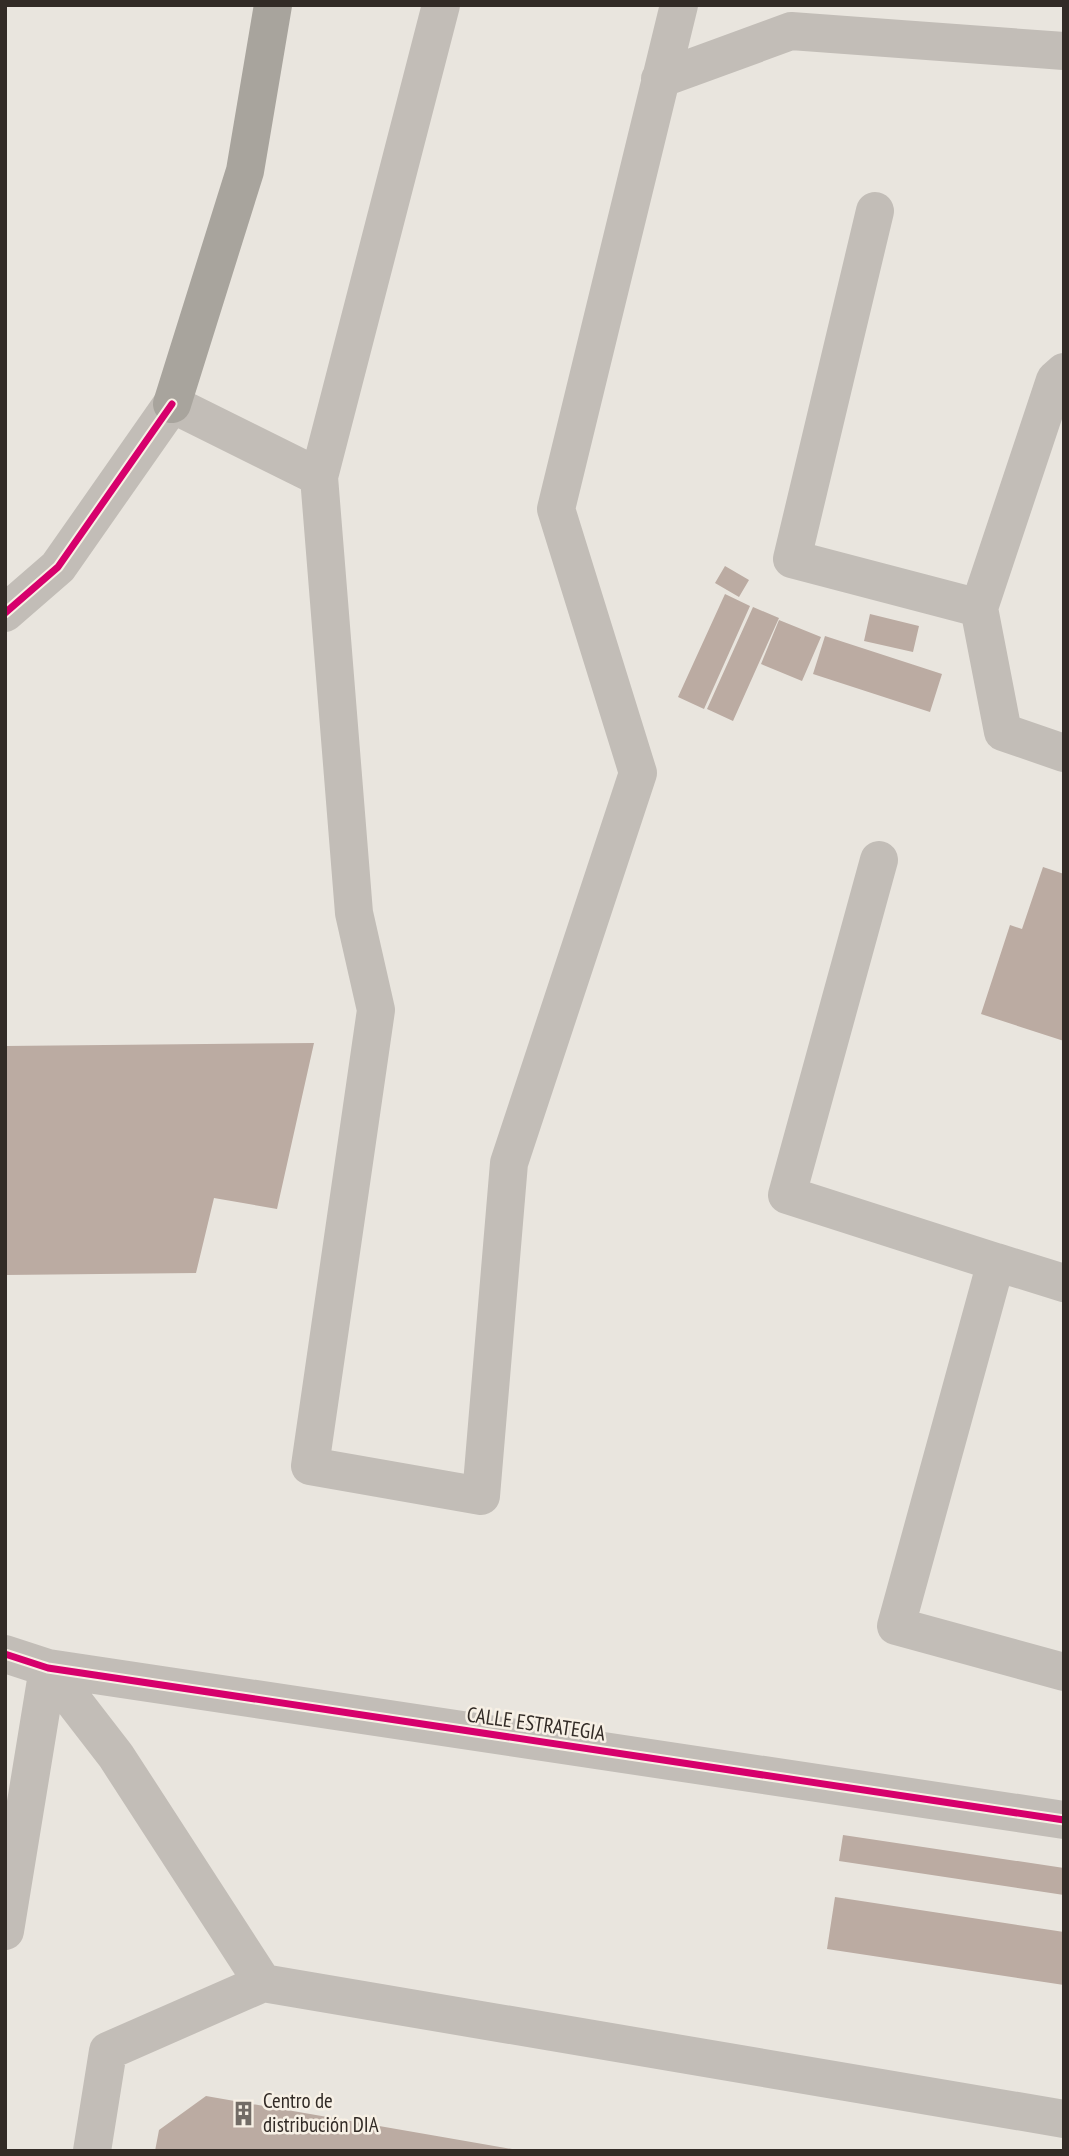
<svg xmlns="http://www.w3.org/2000/svg" width="1069" height="2156" font-family="'PT Sans Narrow',sans-serif">
<rect width="100%" height="100%" fill="#e9e5de"/>
<!-- building -->
<path fill="#bbaba2" d="M 725,566 L 749,580 L 739,597 L 715,583 Z
M 725,594 L 750,606 L 704,709 L 678,697 Z
M 753,607 L 779,618 L 733,721 L 707,709 Z
M 870,614 L 919,626 L 913,652 L 864,641 Z
M 779,620 L 821,637 L 802,681 L 761,664 Z
M 825,636 L 942,674 L 930,712 L 813,674 Z
M 1043,867 L 1064,874 L 1064,1041 L 981,1014 L 1010,925 L 1022,929 Z
M 314,1043 L 277,1209 L 214,1198 L 196,1273 L 5,1275 L 5,1046 Z
M 843,1835 L 1064,1868 L 1064,1895 L 839,1861 Z
M 835,1897 L 1064,1932 L 1064,1985 L 827,1949 Z
M 206,2096 L 512,2149 L 512,2151 L 155,2151 L 159,2130 Z"/>
<g fill="none" stroke-linecap="round" stroke-linejoin="round">
<!-- minor -->
<path stroke="#c2bdb7" stroke-width="38" d="M 441,5 L 319,477 L 354,913 L 376,1010 L 310,1466 L 481,1496 L 509,1163 L 638,773 L 556,509 L 679,5
M 660,79 L 791,31 L 1064,51
M 875,211 L 792,559 L 979,608
M 1064,372 L 1055,380 L 979,608 L 1003,732 L 1064,753
M 5,613 L 58,567 L 172,404 L 319,477
M 879,860 L 787,1195 L 996,1262 L 896,1626 L 1064,1672
M 996,1262 L 1064,1283
M 5,1654 L 48,1668 L 1064,1820
M 48,1668 L 116,1756 L 263,1983
M 5,1931 L 48,1668
M 92,2151 L 108,2051 L 263,1983 L 1064,2119"/>
<!-- highway -->
<path stroke="#a8a49d" stroke-width="38" d="M 172,404 L 245,171 L 273,5"/>
<defs>
<path id="cycleway" d="M 5,613 L 58,567 L 172,404
M 5,1654 L 48,1668 L 1064,1820"/>
</defs>
<!-- cycleway casing -->
<use href="#cycleway" stroke="#f7f0e5" stroke-width="11"/>
<!-- cycleway -->
<use href="#cycleway" stroke="#d6006c" stroke-width="7"/>
</g>
<!-- icons -->
<defs>
<symbol id="building-bare" viewBox="-9 -9 18 18"><path d="M-4-6H4V6H1V3H-1V6H-4ZM-2.5-4.3h1.7v1.8h-1.7ZM.8-4.3h1.7v1.8H.8ZM-2.5-1h1.7V.8h-1.7ZM.8-1h1.7V.8H.8Z" fill="#726c66" stroke="#f7f0e5" stroke-width="2.5" paint-order="stroke"/></symbol>
</defs>
<g fill-rule="evenodd">
<use href="#building-bare" x="226" y="2096" width="35" height="35"/>
</g>
<g text-anchor="middle" stroke-width="5" stroke-linejoin="round" paint-order="stroke">
<!-- street labels -->
<g font-size="21" fill="#322b26" stroke="#f7f0e5">
<text transform="translate(536 1724) rotate(8)" y="7">CALLE ESTRATEGIA</text>
</g>
<!-- poi labels -->
<g font-size="21" fill="#322b26" stroke="#f7f0e5" text-anchor="start">
<text x="263" y="2108">Centro de<tspan x="263" dy="24">distribución DIA</tspan></text>
</g>
</g>
<!-- border -->
<rect width="1069" height="2156" fill="none" stroke="#322b26" stroke-width="14"/>
</svg>
